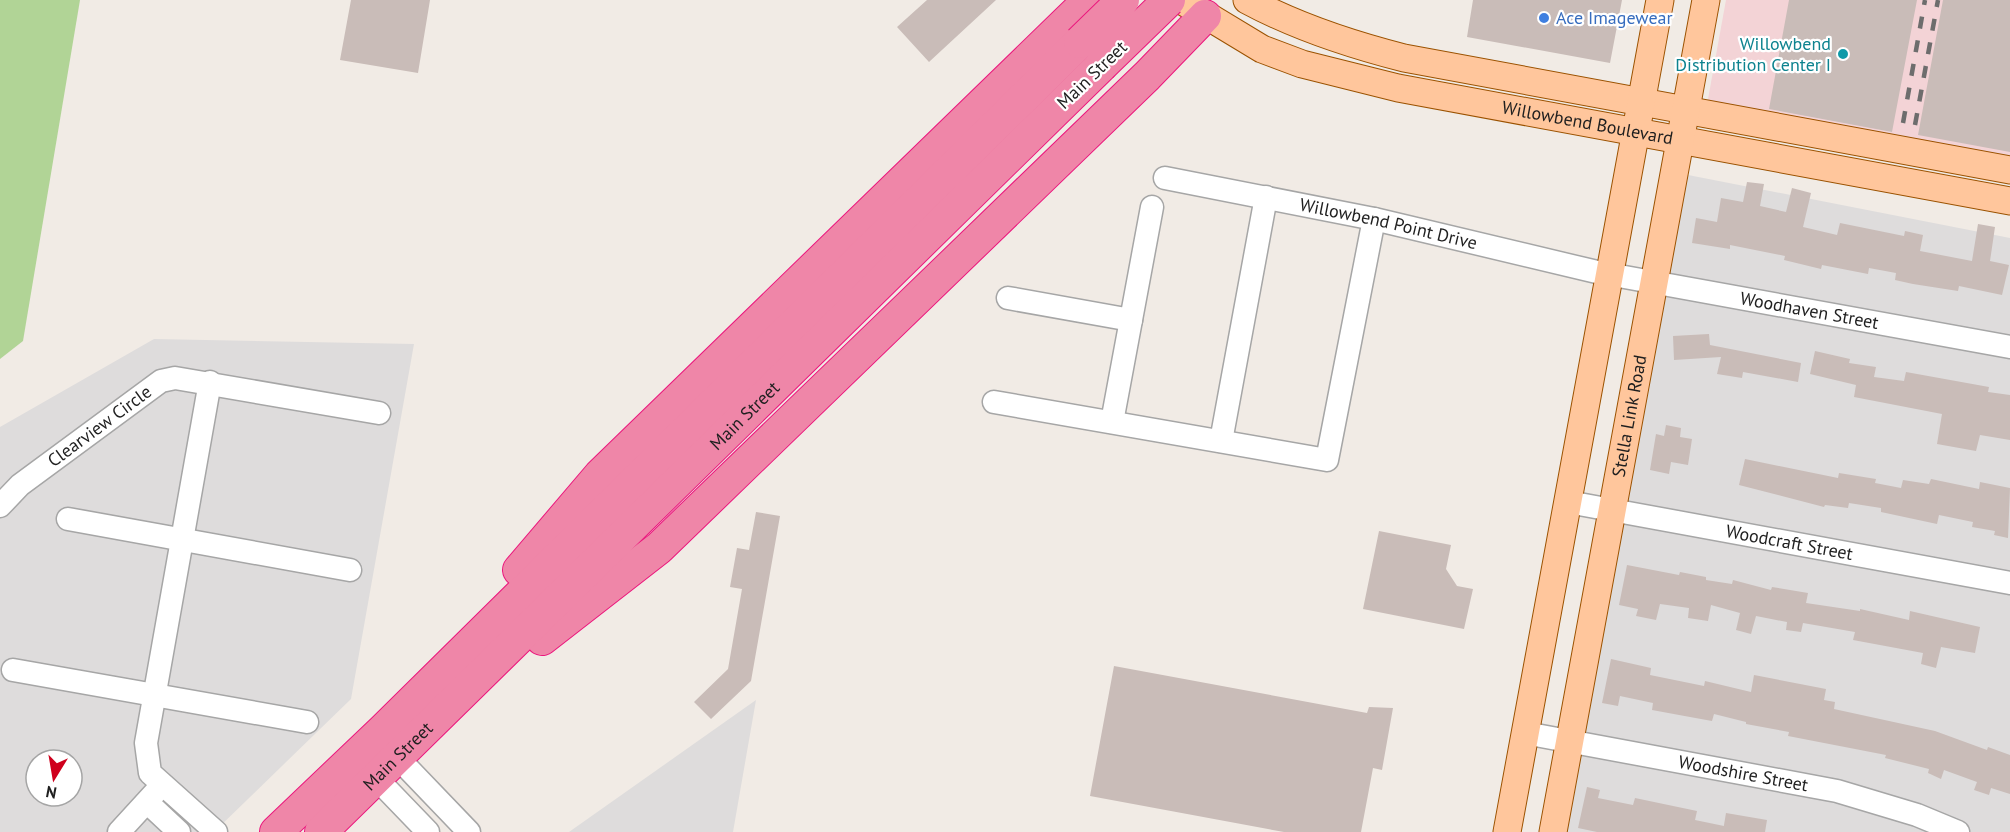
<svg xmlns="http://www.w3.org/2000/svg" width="2010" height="832" font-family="'PT Sans',sans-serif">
<rect width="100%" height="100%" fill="#f1ebe5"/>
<!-- residential -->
<path fill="#dedcdc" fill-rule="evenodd" d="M 1683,174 L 2010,238 L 2010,832 L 1563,832 Z
M 154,339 L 414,344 L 351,699 L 214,832 L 0,832 L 0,427 ZM 36,760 L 72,760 L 72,796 L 36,796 Z
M 756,700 L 733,832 L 569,832 Z"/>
<!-- commercial -->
<path fill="#f3d3d6" d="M 1726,0 L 2010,0 L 2010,158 L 1714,105 L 1708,99 Z"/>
<!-- forest -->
<path fill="#b1d496" d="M 0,0 L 80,0 L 23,341 L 0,359 Z"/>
<!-- building -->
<path fill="#c9bcb8" d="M 351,0 L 430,0 L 418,73 L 340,60 Z
M 927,0 L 996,0 L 929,62 L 897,27 Z
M 1473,0 L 1622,0 L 1610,63 L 1467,37 Z
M 1789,0 L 1917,0 L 1892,132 L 1769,109 Z
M 1943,0 L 2010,0 L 2010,152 L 1918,135 Z
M 1747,182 L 1764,184 L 1760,206 L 1786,212 L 1792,188 L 1811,193 L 1803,227 L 1837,235 L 1840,223 L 1904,236 L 1905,231 L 1923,235 L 1920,251 L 1972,261 L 1978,224 L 1995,227 L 1990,261 L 2009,265 L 2002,295 L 1959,286 L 1958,291 L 1913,284 L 1895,280 L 1896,273 L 1869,268 L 1868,274 L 1822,265 L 1821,269 L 1784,260 L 1785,256 L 1730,245 L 1730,249 L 1692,243 L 1696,218 L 1717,222 L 1721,198 L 1743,202 Z
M 1709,334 L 1710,345 L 1801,363 L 1798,382 L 1743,372 L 1742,378 L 1717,374 L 1721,357 L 1674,360 L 1673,336 Z
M 1815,351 L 1850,359 L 1849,363 L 1876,367 L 1874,377 L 1904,381 L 1906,372 L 1989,387 L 1988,392 L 2010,395 L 2010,440 L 1980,435 L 1976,451 L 1937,444 L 1942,414 L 1854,397 L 1856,385 L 1810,374 Z
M 1666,425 L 1681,428 L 1680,437 L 1692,439 L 1688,465 L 1671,462 L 1669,474 L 1650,470 L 1656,434 L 1664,436 Z
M 1745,459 L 1838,478 L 1839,473 L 1876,479 L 1875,483 L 1901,488 L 1903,480 L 1929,484 L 1931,479 L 1979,489 L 1980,482 L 2010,488 L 2008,538 L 1994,535 L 1995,531 L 1972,527 L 1973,522 L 1939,515 L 1937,524 L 1881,512 L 1881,508 L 1849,503 L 1848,508 L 1825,505 L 1824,507 L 1739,485 Z
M 756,512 L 780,516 L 751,681 L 711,719 L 694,702 L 728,669 L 742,589 L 730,587 L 737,548 L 749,550 Z
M 1379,531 L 1451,545 L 1446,569 L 1457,586 L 1473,589 L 1464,629 L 1363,609 Z
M 1627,565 L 1679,575 L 1680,572 L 1706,577 L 1706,580 L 1732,584 L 1733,580 L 1771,590 L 1772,587 L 1808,593 L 1806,603 L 1860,611 L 1860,609 L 1909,620 L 1910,611 L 1980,627 L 1975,653 L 1941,647 L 1936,668 L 1921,664 L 1923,653 L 1853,640 L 1855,632 L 1803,623 L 1801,632 L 1786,630 L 1787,622 L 1756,616 L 1751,634 L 1736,630 L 1740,613 L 1711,605 L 1708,621 L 1688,618 L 1689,608 L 1660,604 L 1656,620 L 1636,616 L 1638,609 L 1619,605 Z
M 1611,659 L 1651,668 L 1650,675 L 1704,686 L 1705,681 L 1751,692 L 1754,675 L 1826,689 L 1824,700 L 1835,702 L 1834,709 L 1935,731 L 1987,750 L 1988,747 L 2010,755 L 2010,794 L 1991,788 L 1989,795 L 1974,790 L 1977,782 L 1944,770 L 1941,779 L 1928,773 L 1929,769 L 1885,758 L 1886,755 L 1788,736 L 1789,732 L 1746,724 L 1746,722 L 1714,714 L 1712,721 L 1690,717 L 1652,710 L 1653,703 L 1620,696 L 1618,706 L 1602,703 Z
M 1114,666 L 1367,713 L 1369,707 L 1393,708 L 1382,770 L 1373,768 L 1361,832 L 1284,832 L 1090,796 Z
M 1587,787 L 1600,790 L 1598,798 L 1633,805 L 1635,798 L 1697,811 L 1695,820 L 1724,826 L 1723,831 L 1726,813 L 1767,820 L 1765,832 L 1597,832 L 1578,828 Z"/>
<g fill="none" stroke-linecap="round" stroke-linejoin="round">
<defs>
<g id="minor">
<path id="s1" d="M 1165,178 L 1374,219 L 1597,272 L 2010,347"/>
<path d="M 1008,298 L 1131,320"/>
<path d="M 210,382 L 146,743 L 150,773 L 216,832"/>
<path d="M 994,402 L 1327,460 L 1374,219"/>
<path d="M 1112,422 L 1152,207"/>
<path d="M 1221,441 L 1266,197"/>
<path id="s2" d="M 1568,502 L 2010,583"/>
<path id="s3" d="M 0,506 L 20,485 L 161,381 L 175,378 L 379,413"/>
<path d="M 68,519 L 350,570"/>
<path d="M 13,670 L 307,722"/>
<path id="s4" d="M 1525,733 L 1837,791 L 1917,815 L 1958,832"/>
<path d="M 397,757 L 469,832"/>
<path d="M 376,778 L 428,832"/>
<path d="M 148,803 L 179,832"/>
<path d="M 119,832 L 162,785"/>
</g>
<g id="major">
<path id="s5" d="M 1181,0 L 1262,49 L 1302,64 L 1398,88 L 2010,201"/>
<path d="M 1247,0 C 1297,27 1349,44 1404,58 L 2010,170"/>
<path d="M 1507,832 L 1660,0"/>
<path id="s6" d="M 1553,832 L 1706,0"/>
</g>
<g id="highway">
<path d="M 519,570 L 600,475 L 1089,0"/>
<path d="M 542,639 L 659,548 L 1147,76 L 1205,16"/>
<path d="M 276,832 L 383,730 L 1080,42"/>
<path id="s7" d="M 321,832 L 1101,66"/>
</g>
</defs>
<!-- minor casing -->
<use href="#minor" stroke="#a6a6a6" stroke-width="25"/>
<!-- major casing -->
<use href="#major" stroke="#9b5200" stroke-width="29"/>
<!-- highway casing -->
<use href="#highway" stroke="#eb167d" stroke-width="34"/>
<!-- minor -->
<use href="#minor" stroke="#fff" stroke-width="22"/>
<!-- major -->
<use href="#major" stroke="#ffc69c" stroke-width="27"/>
<!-- highway -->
<use href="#highway" stroke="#ef86a8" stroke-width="32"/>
<!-- rail -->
<path stroke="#6d6d6d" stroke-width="4.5" stroke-dasharray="12 12" stroke-linecap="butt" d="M 1903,123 L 1925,0
M 1915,125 L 1938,0"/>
<defs>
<path id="highway-bridge" d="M 1080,42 L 1123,0
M 1101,66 L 1169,0"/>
</defs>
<!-- highway-bridge casing -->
<use href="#highway-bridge" stroke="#eb167d" stroke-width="34" stroke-linecap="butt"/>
<!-- highway-bridge -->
<use href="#highway-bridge" stroke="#ef86a8" stroke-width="32"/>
</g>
<!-- markers -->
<circle fill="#3f7fe0" stroke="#fff" stroke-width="2" cx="1544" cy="18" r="6"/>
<circle fill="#0f9aa8" stroke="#fff" stroke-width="2" cx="1843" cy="54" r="6"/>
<g text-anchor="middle" stroke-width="4.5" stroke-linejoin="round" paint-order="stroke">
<!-- shop labels -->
<g font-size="18" fill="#366cbe" stroke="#fff" text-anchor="start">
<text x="1556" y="24">Ace Imagewear</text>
</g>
<!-- culture labels -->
<g font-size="18" fill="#0d838f" stroke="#fff" text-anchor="end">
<text x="1831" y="50">Willowbend<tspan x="1831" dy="21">Distribution Center I</tspan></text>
</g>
<!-- street labels -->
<g font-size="18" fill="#1f1f1f" stroke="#fff">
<text transform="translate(1092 75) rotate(-44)" y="6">Main Street</text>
<text dy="6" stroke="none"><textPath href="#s5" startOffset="429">Willowbend Boulevard</textPath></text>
<text dy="6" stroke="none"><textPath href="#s1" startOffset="228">Willowbend Point Drive</textPath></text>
<text dy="6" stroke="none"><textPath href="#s1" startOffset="658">Woodhaven Street</textPath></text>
<text dy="6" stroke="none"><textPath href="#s7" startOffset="594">Main Street</textPath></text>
<text dy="6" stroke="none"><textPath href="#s6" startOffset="423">Stella Link Road</textPath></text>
<text dy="6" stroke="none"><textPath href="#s3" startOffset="128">Clearview Circle</textPath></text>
<text dy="6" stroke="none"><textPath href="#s2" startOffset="225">Woodcraft Street</textPath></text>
<text dy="6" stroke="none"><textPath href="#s7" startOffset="108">Main Street</textPath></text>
<text dy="6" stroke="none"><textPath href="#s4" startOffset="222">Woodshire Street</textPath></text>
</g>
</g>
<!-- north arrow -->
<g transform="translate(54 778) rotate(191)"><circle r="28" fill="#ffffff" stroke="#a5a5a5" stroke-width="1.5"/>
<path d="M0-4.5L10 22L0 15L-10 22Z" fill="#cf001d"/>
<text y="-9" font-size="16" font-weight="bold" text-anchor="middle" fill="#1f1f1f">N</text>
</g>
</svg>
